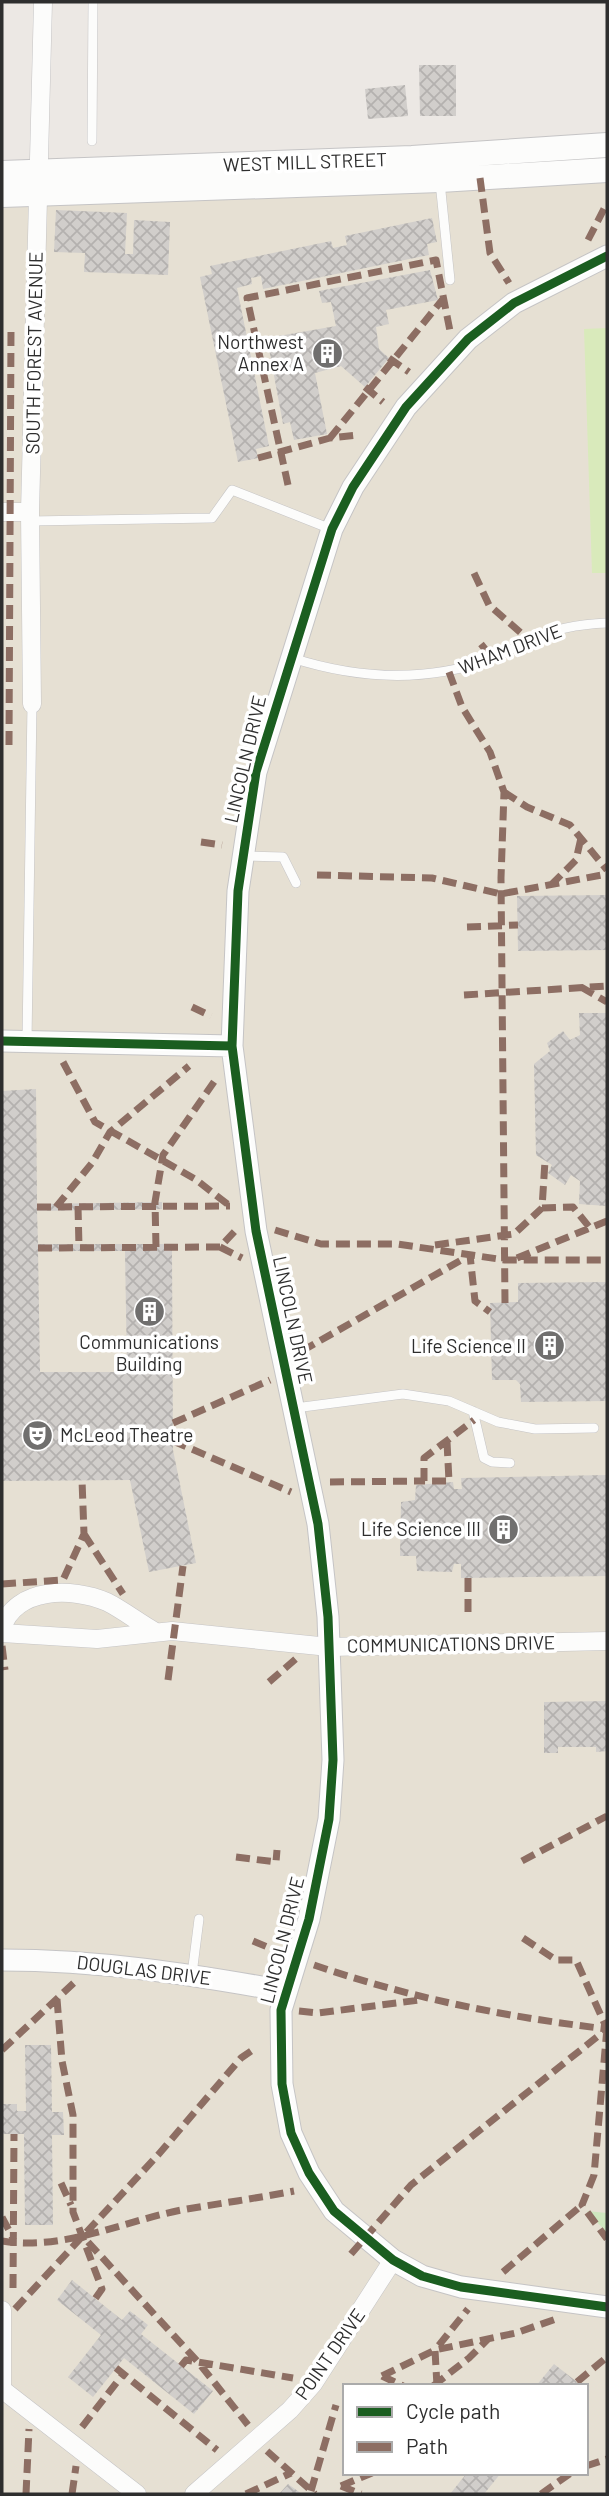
<svg xmlns="http://www.w3.org/2000/svg" width="609" height="2496" font-family="Barlow,sans-serif">
<defs>
<pattern id="building-cross-hatch" width="8" height="8" patternUnits="userSpaceOnUse" patternTransform="scale(1.75)"><rect width="8" height="8" fill="#d1cecb"/><path d="M0 0l8 8M0 8l8-8" fill="none" stroke="#b4b1af"/></pattern>
</defs>
<rect width="100%" height="100%" fill="#ece8e4"/>
<!-- education -->
<path fill="#e6e0d3" fill-rule="evenodd" d="M 607,179 L 607,2494 L 2,2494 L 2,205 ZM 345,2386 L 586,2386 L 586,2473 L 345,2473 Z"/>
<!-- grass -->
<path fill="#cee6be" d="M 587,2211 L 607,2213 L 607,2233 Z"/>
<!-- pitch -->
<path fill="#d9eabb" d="M 607,328 L 607,573 L 592,573 L 584,329 Z"/>
<!-- building -->
<path fill="url(#building-cross-hatch)" fill-rule="evenodd" d="M 419,65 L 456,65 L 456,116 L 420,116 Z
M 405,85 L 408,116 L 368,119 L 365,89 Z
M 56,210 L 127,213 L 125,254 L 133,254 L 134,220 L 170,222 L 168,275 L 84,272 L 85,253 L 54,252 Z
M 432,218 L 437,242 L 427,244 L 429,255 L 263,289 L 261,276 L 251,278 L 252,284 L 237,288 L 269,446 L 256,449 L 258,458 L 238,462 L 200,277 L 212,274 L 210,266 L 331,241 L 333,248 L 347,245 L 345,236 Z
M 430,270 L 438,300 L 386,310 L 389,324 L 376,327 L 379,349 L 389,358 L 365,387 L 341,366 L 315,373 L 327,434 L 294,440 L 290,422 L 283,424 L 267,338 L 336,326 L 331,302 L 322,303 L 319,291 Z
M 607,895 L 607,950 L 518,951 L 517,896 Z
M 579,1013 L 607,1013 L 607,1206 L 579,1204 L 580,1181 L 571,1175 L 565,1185 L 548,1173 L 552,1165 L 536,1155 L 534,1064 L 550,1051 L 547,1043 L 563,1031 L 570,1040 L 580,1035 Z
M 36,1089 L 37,1204 L 162,1202 L 162,1209 L 37,1211 L 38,1244 L 167,1244 L 167,1250 L 172,1250 L 173,1450 L 196,1563 L 149,1572 L 130,1480 L 2,1481 L 2,1091 ZM 38,1251 L 125,1251 L 127,1372 L 40,1372 Z
M 607,1282 L 607,1401 L 521,1402 L 520,1384 L 516,1380 L 492,1380 L 490,1303 L 518,1302 L 518,1283 Z
M 607,1475 L 607,1576 L 461,1578 L 461,1564 L 454,1564 L 452,1572 L 417,1571 L 416,1556 L 400,1556 L 401,1502 L 415,1500 L 416,1485 L 453,1482 L 454,1489 L 462,1489 L 461,1478 Z
M 607,1701 L 607,1751 L 596,1752 L 596,1747 L 558,1747 L 558,1753 L 544,1753 L 544,1702 Z
M 25,2045 L 51,2045 L 52,2112 L 63,2112 L 64,2135 L 52,2135 L 53,2225 L 25,2225 L 24,2134 L 2,2134 L 2,2104 L 17,2104 L 17,2111 L 26,2111 Z
M 72,2280 L 122,2320 L 130,2311 L 148,2325 L 141,2334 L 213,2391 L 194,2414 L 124,2358 L 93,2397 L 68,2377 L 101,2335 L 57,2300 Z
M 554,2364 L 577,2382 L 574,2386 L 536,2386 Z
M 467,2473 L 501,2473 L 484,2494 L 450,2494 Z
M 288,2484 L 302,2494 L 279,2494 Z"/>
<g fill="none" stroke-linecap="round" stroke-linejoin="round">
<defs>
<path id="service" d="M 92,141 L 93,2
M 440,182 L 450,280
M 30,521 L 212,518 L 232,490 L 331,529
M 292,658 C 358,679 425,683 491,659 C 504,654 517,646 529,640 C 555,628 580,624 607,623
M 244,856 L 283,857 L 296,883
M 27,1041 L 32,704
M 295,1408 L 403,1394 L 449,1401 L 498,1422 L 535,1429 L 594,1428
M 473,1411 L 484,1458 L 492,1462 L 510,1463
M 192,1974 L 199,1919"/>
<path id="minor" d="M 2,512 L 30,512
M 32,704 L 30,512 L 43,2
M 2,1628 C 16,1587 72,1587 107,1602 C 123,1610 138,1622 154,1631
M 2,1633 L 97,1639 L 172,1631 L 329,1647 L 607,1641
M 2,2310 L 2,2389
M 3,2390 L 137,2494
M 194,2494 L 290,2410 L 313,2384 L 393,2260"/>
<path id="tertiary" d="M 607,256 L 514,303 L 468,339 L 406,407 L 353,487 L 332,529 L 256,772 L 238,891 L 232,1046 L 256,1231 L 318,1524 L 328,1617 L 333,1760 L 329,1819 L 309,1919 L 281,2010 L 282,2084 L 291,2133 L 309,2173 L 334,2211 L 393,2260 L 422,2276 L 461,2287 L 607,2307
M 2,1041 L 232,1046
M 2,1960 C 98,1960 190,1974 284,1991"/>
<path id="secondary" d="M 2,173 L 412,158 L 607,145
M 2,195 L 440,180 L 607,170"/>
</defs>
<!-- service casing -->
<use href="#service" stroke="#c5c4c5" stroke-width="10"/>
<!-- minor casing -->
<use href="#minor" stroke="#c5c4c5" stroke-width="19"/>
<!-- tertiary casing -->
<use href="#tertiary" stroke="#c5c4c5" stroke-width="23"/>
<!-- secondary casing -->
<use href="#secondary" stroke="#c5c4c5" stroke-width="26"/>
<!-- service -->
<use href="#service" stroke="#fcfcfb" stroke-width="9"/>
<!-- minor -->
<use href="#minor" stroke="#fcfcfb" stroke-width="18"/>
<!-- tertiary -->
<use href="#tertiary" stroke="#fcfcfb" stroke-width="21"/>
<!-- secondary -->
<use href="#secondary" stroke="#fcfcfb" stroke-width="24"/>
<!-- quiet -->
<path stroke="#8d6e63" stroke-width="7" stroke-dasharray="14 7" stroke-linecap="butt" d="M 480,178 L 490,253 L 509,283
M 588,240 L 607,203
M 389,358 L 409,372
M 365,387 L 383,402
M 330,438 L 443,299
M 258,458 L 330,438 L 358,435
M 288,485 L 247,298 L 436,260 L 450,331
M 474,573 L 489,605 L 529,640
M 481,644 L 493,659
M 449,672 L 462,707 L 490,752 L 504,792 L 501,878 L 505,1303
M 9,745 L 11,329
M 504,792 L 527,807 L 570,825 L 607,870
M 201,842 L 222,845
M 317,875 L 432,878 L 501,894 L 607,874
M 551,885 L 576,860 L 581,838
M 467,927 L 518,925
M 581,987 L 607,1002
M 464,995 L 607,986
M 192,1007 L 211,1016
M 63,1062 L 95,1122 L 195,1179 L 230,1206
M 78,1206 L 79,1247
M 37,1207 L 230,1206
M 56,1207 L 92,1163 L 110,1132 L 189,1066
M 542,1208 L 573,1207 L 590,1228
M 275,1230 L 321,1244 L 397,1244 L 505,1260 L 607,1260
M 435,1245 L 514,1234 L 542,1208 L 545,1161
M 156,1247 L 155,1202 L 163,1155 L 216,1079
M 220,1247 L 242,1258
M 38,1248 L 220,1247 L 236,1230
M 517,1258 L 607,1221
M 302,1351 L 470,1255 L 475,1301 L 490,1312
M 173,1423 L 270,1380
M 173,1441 L 291,1492
M 447,1442 L 449,1481 L 424,1481 L 424,1458 L 474,1420
M 330,1482 L 424,1481
M 84,1534 L 123,1594
M 468,1578 L 468,1612
M 2,1584 L 63,1580 L 84,1534 L 82,1480
M 2,1646 L 5,1670
M 168,1680 L 183,1566
M 269,1682 L 298,1657
M 236,1857 L 276,1862 L 277,1850
M 522,1861 L 607,1816
M 523,1938 L 556,1960 L 576,1960 L 607,2029
M 253,1941 L 277,1951
M 314,1965 C 410,1998 506,2017 607,2029
M 57,1999 L 62,2061 L 73,2115 L 73,2212 L 102,2289 L 95,2299
M 299,2011 L 318,2013 L 420,2000
M 607,2028 L 594,2175 L 582,2205 L 607,2239
M 2,2050 L 78,1979
M 61,2183 L 71,2205
M 2,2217 L 14,2240
M 2,2241 C 67,2251 124,2220 187,2209 C 223,2203 258,2198 294,2191
M 88,2242 L 198,2362 L 248,2425
M 351,2254 L 411,2185 L 607,2029
M 503,2272 L 582,2205
M 13,2288 L 14,2134
M 15,2309 L 158,2155 L 241,2058 L 254,2049
M 181,2366 L 186,2360 L 293,2378
M 116,2368 L 217,2450
M 382,2376 L 435,2350 L 516,2333 L 556,2319
M 382,2376 L 403,2386
M 577,2382 L 607,2357
M 433,2386 L 469,2358 L 488,2339
M 437,2386 L 435,2350 L 468,2309
M 2,2407 L 3,2407
M 82,2427 L 124,2373
M 267,2451 L 315,2494
M 586,2466 L 607,2459
M 341,2486 L 372,2473
M 341,2486 L 361,2494
M 311,2491 L 336,2405
M 26,2494 L 29,2429
M 72,2494 L 76,2466
M 246,2494 L 291,2473
M 541,2494 L 571,2473"/>
<defs>
<path id="cycleway" d="M 607,256 L 514,303 L 468,339 L 406,407 L 353,487 L 332,529 L 256,772 L 238,891 L 232,1046 L 256,1231 L 318,1524 L 328,1617 L 333,1760 L 329,1819 L 309,1919 L 281,2010 L 282,2084 L 291,2133 L 309,2173 L 334,2211 L 393,2260 L 422,2276 L 461,2287 L 607,2307
M 2,1041 L 232,1046"/>
</defs>
<!-- cycleway casing -->
<use href="#cycleway" stroke="#fff" stroke-width="13"/>
<!-- cycleway -->
<use href="#cycleway" stroke="#1b5e20" stroke-width="9"/>
</g>
<!-- icons -->
<defs>
<symbol id="building-disc" viewBox="-11 -11 22 22"><circle r="9.5" fill="#706f6e" stroke="#fff"/><path d="M-4-6H4V6H1V3H-1V6H-4ZM-2.5-4.3h1.7v1.8h-1.7ZM.8-4.3h1.7v1.8H.8ZM-2.5-1h1.7V.8h-1.7ZM.8-1h1.7V.8H.8Z" fill="#fff"/></symbol>
<symbol id="theatre-disc" viewBox="-11 -11 22 22"><circle r="9.5" fill="#706f6e" stroke="#fff"/><path d="M-5-5.5Q0-4 5-5.5V0Q5 5 0 6Q-5 5-5 0ZM-3.3-2.5H-1v1.5H-3.3ZM1-2.5H3.3v1.5H1ZM-2.8 1Q0 5.5 2.8 1Z" fill="#fff"/></symbol>
</defs>
<g fill-rule="evenodd">
<use href="#building-disc" x="310" y="336" width="35" height="35"/>
<use href="#building-disc" x="132" y="1294" width="35" height="35"/>
<use href="#building-disc" x="532" y="1328" width="35" height="35"/>
<use href="#theatre-disc" x="20" y="1418" width="35" height="35"/>
<use href="#building-disc" x="486" y="1512" width="35" height="35"/>
</g>
<g text-anchor="middle" stroke-width="7" stroke-linejoin="round" paint-order="stroke">
<!-- street labels -->
<g font-size="19" fill="#2e2e2e" stroke="#fff">
<text transform="translate(305 162) rotate(-2)" y="7">WEST MILL STREET</text>
<text transform="translate(34 353) rotate(-89)" y="7">SOUTH FOREST AVENUE</text>
<text transform="translate(510 649) rotate(-21)" y="7">WHAM DRIVE</text>
<text transform="translate(245 759) rotate(-77)" y="7">LINCOLN DRIVE</text>
<text transform="translate(293 1320) rotate(78)" y="7">LINCOLN DRIVE</text>
<text transform="translate(451 1644) rotate(-1)" y="7">COMMUNICATIONS DRIVE</text>
<text transform="translate(282 1940) rotate(-76)" y="7">LINCOLN DRIVE</text>
<text transform="translate(144 1970) rotate(7)" y="7">DOUGLAS DRIVE</text>
<text transform="translate(330 2354) rotate(-55)" y="7">POINT DRIVE</text>
</g>
<!-- poi labels -->
<g font-size="19" fill="#2e2e2e" stroke="#fff" text-anchor="end">
<text x="304" y="349">Northwest<tspan x="304" dy="22">Annex A</tspan></text>
<text x="149" y="1349" text-anchor="middle">Communications<tspan x="149" dy="22">Building</tspan></text>
<text x="526" y="1353">Life Science II</text>
<text x="60" y="1442" text-anchor="start">McLeod Theatre</text>
<text x="481" y="1536">Life Science III</text>
</g>
</g>
<!-- border -->
<rect width="609" height="2496" fill="none" stroke="#2e2e2e" stroke-width="7"/>
<!-- legend -->
<rect x="343" y="2384" width="245" height="91" fill="#ffffff" stroke="#ababab" stroke-width="2"/>
<rect x="357" y="2407" width="35" height="10" fill="#1b5e20" stroke="#ababab" stroke-width="2"/>
<text x="406" y="2419" font-size="21" fill="#2e2e2e">Cycle path</text>
<rect x="357" y="2442" width="35" height="10" fill="#8d6e63" stroke="#ababab" stroke-width="2"/>
<text x="406" y="2454" font-size="21" fill="#2e2e2e">Path</text>
</svg>
